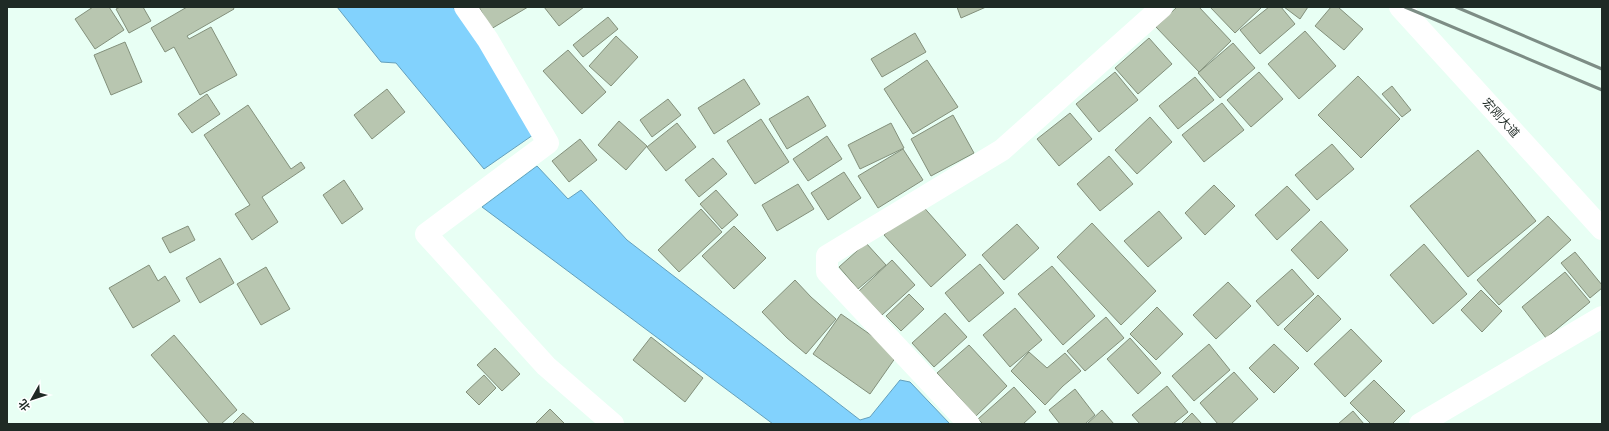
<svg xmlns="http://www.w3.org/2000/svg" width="1609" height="431" font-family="Rubik,'Noto Sans SC',sans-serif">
<rect width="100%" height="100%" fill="#e8fff4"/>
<!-- water -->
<path fill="#82d2fd" stroke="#64a0bc" d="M 337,7 L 453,7 L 484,50 L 533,135 L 484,169 L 396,63 L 381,62 Z
M 537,166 L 568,199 L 581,190 L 627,240 L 860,420 L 870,417 L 900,380 L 910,382 L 950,424 L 773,424 L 482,207 Z"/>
<!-- building -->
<path fill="#b8c6b0" stroke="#83907b" d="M 93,7 L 109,7 L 124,30 L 95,49 L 75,19 Z
M 120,7 L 143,7 L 151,21 L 129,33 L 116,9 Z
M 187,7 L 233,7 L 234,9 L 187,36 L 189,39 L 211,27 L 237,75 L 200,95 L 174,47 L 165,52 L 151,28 Z
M 479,7 L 528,7 L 491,29 Z
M 544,7 L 584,7 L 559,26 Z
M 957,7 L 986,7 L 961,18 Z
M 1177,7 L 1199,7 L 1231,41 L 1199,72 L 1156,27 Z
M 1210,7 L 1262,7 L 1235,33 Z
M 1269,7 L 1281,7 L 1295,24 L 1260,54 L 1240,30 Z
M 1284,7 L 1308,7 L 1300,19 Z
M 1331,7 L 1338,7 L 1363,29 L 1344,50 L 1315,26 Z
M 608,17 L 618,29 L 583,57 L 573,45 Z
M 1305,31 L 1336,66 L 1299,99 L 1268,64 Z
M 915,33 L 926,52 L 882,77 L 871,59 Z
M 616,36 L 638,57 L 611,86 L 589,66 Z
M 1149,38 L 1172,64 L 1138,94 L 1115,68 Z
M 125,42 L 142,82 L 111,95 L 94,55 Z
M 1233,43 L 1255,68 L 1220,98 L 1198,73 Z
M 568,50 L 606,92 L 582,114 L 543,71 Z
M 927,60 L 958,107 L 913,134 L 884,89 Z
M 1115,72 L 1138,100 L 1099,132 L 1076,104 Z
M 1259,72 L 1283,99 L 1251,127 L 1227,100 Z
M 1358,76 L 1400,119 L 1361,158 L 1318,115 Z
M 1195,77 L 1214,100 L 1178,129 L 1159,106 Z
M 744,79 L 760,104 L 714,134 L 698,108 Z
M 1392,86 L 1411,110 L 1402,117 L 1382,94 Z
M 387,89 L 405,112 L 372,139 L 354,115 Z
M 207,94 L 220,114 L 192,133 L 178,114 Z
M 808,96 L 826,126 L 787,149 L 769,119 Z
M 668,99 L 681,115 L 652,137 L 640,120 Z
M 1222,103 L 1244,130 L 1204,162 L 1182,135 Z
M 248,105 L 291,169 L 301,162 L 305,168 L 262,197 L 278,222 L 252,240 L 235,214 L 250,205 L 204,135 Z
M 1070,113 L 1092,139 L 1059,166 L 1037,139 Z
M 953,115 L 974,153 L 931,176 L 911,139 Z
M 1150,117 L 1172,142 L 1137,174 L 1115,150 Z
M 761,119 L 789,162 L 755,184 L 727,141 Z
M 619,121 L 647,146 L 626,170 L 598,145 Z
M 677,123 L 696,147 L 666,171 L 647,147 Z
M 891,123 L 904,148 L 860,169 L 848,145 Z
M 827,136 L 842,159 L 808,181 L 793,159 Z
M 580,139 L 597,160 L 569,182 L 552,161 Z
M 1332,144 L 1354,169 L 1317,200 L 1295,175 Z
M 903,149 L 923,180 L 878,208 L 858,176 Z
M 1478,150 L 1536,221 L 1468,277 L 1410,206 Z
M 1109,156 L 1133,184 L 1100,211 L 1077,184 Z
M 713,158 L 727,174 L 699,197 L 685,180 Z
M 844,172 L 861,198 L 828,220 L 811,193 Z
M 344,180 L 363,209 L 342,224 L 323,195 Z
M 798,184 L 814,209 L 777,231 L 762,205 Z
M 1214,185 L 1235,206 L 1205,235 L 1185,213 Z
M 1287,186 L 1310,210 L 1277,240 L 1255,215 Z
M 716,190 L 738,215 L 722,229 L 700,204 Z
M 920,203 L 966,255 L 931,287 L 884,235 Z
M 701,209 L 722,232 L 679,272 L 658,250 Z
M 1159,211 L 1182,238 L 1148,267 L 1124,241 Z
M 1548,216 L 1571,240 L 1499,305 L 1477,280 Z
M 1321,221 L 1348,250 L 1318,279 L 1291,250 Z
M 1092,223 L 1156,291 L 1121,325 L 1057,257 Z
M 1017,224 L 1039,248 L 1004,280 L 982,255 Z
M 188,226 L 195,240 L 170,253 L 162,238 Z
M 734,226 L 766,258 L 734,289 L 702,256 Z
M 866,243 L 886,265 L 858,289 L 839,267 Z
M 1424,244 L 1467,294 L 1433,324 L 1390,275 Z
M 1575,252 L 1602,285 L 1602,288 L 1590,298 L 1561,263 Z
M 220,258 L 234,283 L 200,303 L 186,278 Z
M 892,260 L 915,285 L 882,315 L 859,291 Z
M 980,264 L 1004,293 L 969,322 L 945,293 Z
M 149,265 L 158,281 L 165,276 L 180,301 L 133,328 L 109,288 Z
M 1052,266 L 1095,316 L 1063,345 L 1018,294 Z
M 266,267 L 290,309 L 261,325 L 237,284 Z
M 1292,269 L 1314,294 L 1278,326 L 1256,301 Z
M 1565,272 L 1590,302 L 1546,338 L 1522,307 Z
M 795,280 L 811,297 L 836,319 L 806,354 L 787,338 L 762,312 Z
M 1228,282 L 1251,306 L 1216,339 L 1193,315 Z
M 1481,290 L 1502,311 L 1482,332 L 1461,310 Z
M 909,294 L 924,309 L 901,331 L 886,316 Z
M 1318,295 L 1341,319 L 1307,352 L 1284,329 Z
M 1157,307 L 1183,334 L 1156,360 L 1130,334 Z
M 1015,308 L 1042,340 L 1010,367 L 983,335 Z
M 945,313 L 967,337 L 934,367 L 912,343 Z
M 841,314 L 898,354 L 870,394 L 813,354 Z
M 1106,317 L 1124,338 L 1085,371 L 1067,351 Z
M 1351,329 L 1382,361 L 1345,397 L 1314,364 Z
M 174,335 L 237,410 L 221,424 L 210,424 L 151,355 Z
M 651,337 L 703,378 L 685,402 L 633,360 Z
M 1130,338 L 1161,373 L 1138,394 L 1107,359 Z
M 1209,344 L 1230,370 L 1194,401 L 1172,376 Z
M 1274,344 L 1299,368 L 1274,393 L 1249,368 Z
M 969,345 L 1007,386 L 976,416 L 937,373 Z
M 495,348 L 520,374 L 502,391 L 477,365 Z
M 1029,352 L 1047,368 L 1065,353 L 1081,371 L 1063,386 L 1045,405 L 1011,371 Z
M 1234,372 L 1258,399 L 1231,424 L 1218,424 L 1200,403 Z
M 484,375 L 496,388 L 479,405 L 466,392 Z
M 1374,380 L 1405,411 L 1392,424 L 1371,424 L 1350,403 Z
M 1167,386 L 1188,412 L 1173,424 L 1140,424 L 1132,415 Z
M 1014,387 L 1036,412 L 1023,424 L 983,424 L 978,419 Z
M 1075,389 L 1095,415 L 1085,424 L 1060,424 L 1049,410 Z
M 550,409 L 565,424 L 535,424 Z
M 1102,410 L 1114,424 L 1087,424 Z
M 1353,411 L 1364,424 L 1338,424 Z
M 243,413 L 254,423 L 253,424 L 232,424 Z
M 1192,413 L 1202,424 L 1181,424 Z"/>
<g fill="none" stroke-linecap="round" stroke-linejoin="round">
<!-- street -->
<path stroke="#fff" stroke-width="22" d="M 465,7 L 488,40 L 548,143 L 426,234 L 546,366 L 613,424
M 969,424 L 827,272 L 827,256 L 1002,150 L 1162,7
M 1420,424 L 1602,317"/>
<!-- secondary -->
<path stroke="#fff" stroke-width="22" d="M 1400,7 L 1602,229"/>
<!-- rail -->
<path stroke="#7d8d85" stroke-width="3" d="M 1405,7 L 1602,90
M 1456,7 L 1602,69"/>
</g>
<g text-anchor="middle" stroke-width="3" stroke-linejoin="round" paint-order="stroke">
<!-- street labels -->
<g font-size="12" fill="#1f2a25" stroke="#fff">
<text transform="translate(1501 118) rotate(48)" y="4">宏刚大道</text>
</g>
</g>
<!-- border -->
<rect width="1609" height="431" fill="none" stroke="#1f2a25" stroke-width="16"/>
<!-- north arrow -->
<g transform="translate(32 399) rotate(231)" stroke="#ffffff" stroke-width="3" paint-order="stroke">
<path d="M0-3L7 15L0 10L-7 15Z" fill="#1f2a25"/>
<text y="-6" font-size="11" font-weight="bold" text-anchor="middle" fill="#1f2a25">北</text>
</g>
</svg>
